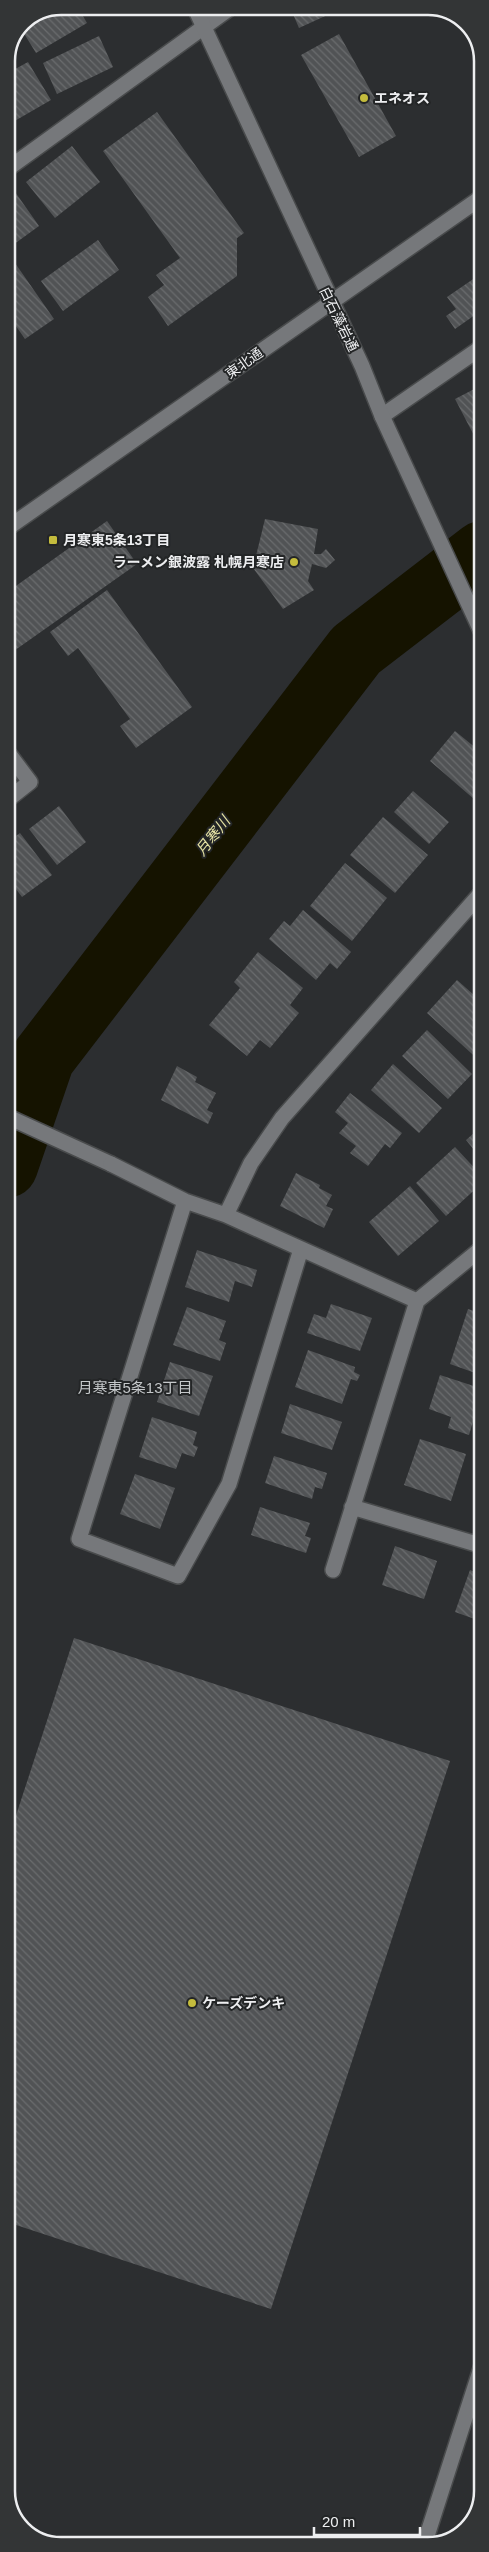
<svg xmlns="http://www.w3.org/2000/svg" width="489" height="2552" font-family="Helvetica,'Noto Sans JP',sans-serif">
<defs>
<pattern id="building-back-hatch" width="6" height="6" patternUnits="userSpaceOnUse" patternTransform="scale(1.25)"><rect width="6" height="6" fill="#515355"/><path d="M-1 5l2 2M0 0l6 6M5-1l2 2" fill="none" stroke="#6a6c6e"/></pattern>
</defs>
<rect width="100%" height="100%" fill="#2c2e30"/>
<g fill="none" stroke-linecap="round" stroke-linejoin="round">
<!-- river -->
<path stroke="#151300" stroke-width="64" d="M 6,1166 L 43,1058 L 356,650 L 482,553"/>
</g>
<!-- building -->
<path fill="url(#building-back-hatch)" d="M 61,6 L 77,6 L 87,23 L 36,53 L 20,27 L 22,22 Z
M 290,7 L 345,7 L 299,28 Z
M 339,34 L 396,136 L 359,157 L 301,55 Z
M 99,36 L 113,67 L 57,94 L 43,63 Z
M 28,62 L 51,100 L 6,126 L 6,74 Z
M 157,112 L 244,233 L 237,238 L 237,276 L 168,326 L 148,297 L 164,285 L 156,275 L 180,258 L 103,151 Z
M 72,146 L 100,182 L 55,218 L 26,182 Z
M 13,189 L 39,226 L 6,250 L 6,194 Z
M 98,240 L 119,270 L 63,311 L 41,281 Z
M 15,263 L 54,319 L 25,339 L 6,312 L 6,270 Z
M 482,273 L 482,310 L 455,329 L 446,316 L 456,309 L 447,297 Z
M 482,385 L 482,446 L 480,447 L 455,399 Z
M 265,519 L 318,529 L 314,554 L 321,554 L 326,549 L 335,560 L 326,568 L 312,564 L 308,581 L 314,590 L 283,609 L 253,568 Z
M 107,521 L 137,564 L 11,653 L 6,647 L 6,593 Z
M 107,590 L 192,707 L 136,748 L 120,726 L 130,719 L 78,648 L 68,656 L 50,632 Z
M 455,731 L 482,753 L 482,806 L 430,761 Z
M 413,791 L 449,822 L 429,844 L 394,812 Z
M 59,806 L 86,842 L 57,865 L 29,829 Z
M 383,817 L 428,855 L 395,893 L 350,855 Z
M 20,833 L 52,875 L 22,897 L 6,876 L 6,843 Z
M 345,863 L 387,898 L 352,941 L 310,906 Z
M 6,890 L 15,901 L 6,907 Z
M 303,910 L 351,952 L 337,969 L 330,963 L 316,980 L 269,939 L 284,921 L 290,926 Z
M 258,952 L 303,988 L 290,1005 L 299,1013 L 270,1048 L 260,1040 L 247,1056 L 209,1025 L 240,988 L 234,982 Z
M 457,980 L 482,1002 L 482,1063 L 427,1013 Z
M 427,1030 L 472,1074 L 448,1099 L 402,1056 Z
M 393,1064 L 442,1108 L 419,1133 L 371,1090 Z
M 177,1066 L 197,1077 L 195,1082 L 216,1093 L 207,1110 L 213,1113 L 208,1124 L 161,1100 Z
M 350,1093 L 402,1133 L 390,1148 L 385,1144 L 368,1166 L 350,1153 L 356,1146 L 339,1133 L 348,1123 L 335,1112 Z
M 482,1126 L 482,1160 L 466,1140 Z
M 455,1147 L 482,1176 L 482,1183 L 446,1216 L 416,1183 Z
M 296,1173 L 320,1185 L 319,1188 L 332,1195 L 326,1206 L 333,1209 L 324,1228 L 280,1206 Z
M 410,1186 L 439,1221 L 398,1256 L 369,1222 Z
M 197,1250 L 257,1270 L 252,1287 L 235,1281 L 229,1302 L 185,1287 Z
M 331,1304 L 372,1318 L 360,1351 L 307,1333 L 314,1314 L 326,1318 Z
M 187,1307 L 226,1321 L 219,1340 L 226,1343 L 220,1361 L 173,1345 Z
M 468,1309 L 483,1314 L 483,1362 L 478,1374 L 450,1364 Z
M 308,1350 L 355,1367 L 354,1372 L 360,1375 L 357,1381 L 351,1379 L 342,1404 L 295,1387 Z
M 170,1362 L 213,1376 L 199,1416 L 157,1402 Z
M 440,1375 L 483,1389 L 469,1435 L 448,1428 L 451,1417 L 429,1409 Z
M 290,1404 L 342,1422 L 332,1450 L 281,1433 Z
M 152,1417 L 197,1432 L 193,1445 L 198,1447 L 194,1457 L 182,1453 L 176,1469 L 139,1457 Z
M 420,1439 L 466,1454 L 451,1501 L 404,1485 Z
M 274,1456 L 327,1473 L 322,1489 L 315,1487 L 312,1499 L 265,1483 Z
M 135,1474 L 175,1488 L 160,1529 L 120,1514 Z
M 260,1507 L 310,1523 L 305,1536 L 311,1538 L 306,1553 L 251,1535 Z
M 395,1546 L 437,1561 L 424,1599 L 382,1585 Z
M 470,1570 L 483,1575 L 483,1622 L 455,1612 Z
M 74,1638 L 450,1761 L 271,2309 L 7,2222 L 7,1843 Z"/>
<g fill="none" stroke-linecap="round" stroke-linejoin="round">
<defs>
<path id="service" d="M 382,416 L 482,347
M 6,1116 L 111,1164"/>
<path id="minor" d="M 6,170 L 233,6
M 6,750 L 30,782 L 6,801
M 111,1164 L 185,1201 L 226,1215 L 417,1301
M 185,1201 L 79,1539 L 178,1576 L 229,1484 L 301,1249
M 226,1215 L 251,1163 L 282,1118 L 482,892
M 352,1507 L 483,1546
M 333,1570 L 417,1301 L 482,1248"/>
<path id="tertiary" d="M 6,529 L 482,197"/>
<path id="secondary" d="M 194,6 L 362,366 L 382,416 L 482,633
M 424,2545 L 483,2362"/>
</defs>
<!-- service casing -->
<use href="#service" stroke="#494b4c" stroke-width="18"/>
<!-- minor casing -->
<use href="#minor" stroke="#494b4c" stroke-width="18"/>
<!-- tertiary casing -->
<use href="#tertiary" stroke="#494b4c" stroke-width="18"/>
<!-- secondary casing -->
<use href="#secondary" stroke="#494b4c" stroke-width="18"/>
<!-- service -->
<use href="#service" stroke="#76787b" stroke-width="15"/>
<!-- minor -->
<use href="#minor" stroke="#76787b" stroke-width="15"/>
<!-- tertiary -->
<use href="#tertiary" stroke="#76787b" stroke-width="15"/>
<!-- secondary -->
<use href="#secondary" stroke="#76787b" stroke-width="15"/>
</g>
<!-- markers -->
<g fill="#c4bc3d" stroke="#232526" stroke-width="2">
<circle cx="364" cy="98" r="5"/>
<rect x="48" y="535" width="10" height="10" rx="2.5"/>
<circle cx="294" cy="562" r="5"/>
<circle cx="192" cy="2003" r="5"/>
</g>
<g text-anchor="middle" stroke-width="4" stroke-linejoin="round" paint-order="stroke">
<!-- poi labels -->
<g font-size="14" font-weight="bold" fill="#edeef0" stroke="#232526" text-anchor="start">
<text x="374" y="103">エネオス</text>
<text x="63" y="545">月寒東5条13丁目</text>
<text x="284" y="567" text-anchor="end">ラーメン銀波露 札幌月寒店</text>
<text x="202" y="2008">ケーズデンキ</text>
</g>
<!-- street labels -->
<g font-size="14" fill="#edeef0" stroke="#232526">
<text transform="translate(339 319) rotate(64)" y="5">白石藻岩通</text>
<text transform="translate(244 363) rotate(-35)" y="5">東北通</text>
</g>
<!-- water labels -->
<g font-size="15" font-style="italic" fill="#e4e1a3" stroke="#232526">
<text transform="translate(213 836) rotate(-52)" y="5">月寒川</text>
</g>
<!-- neighbourhood labels -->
<g font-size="15" fill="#c4c7c9" stroke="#232526">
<text x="135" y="1393">月寒東5条13丁目</text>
</g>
</g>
<!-- crop -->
<path d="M0 0H489V2552H0ZM61 15H428A46 46 0 0 1 474 61V2491A46 46 0 0 1 428 2537H61A46 46 0 0 1 15 2491V61A46 46 0 0 1 61 15Z" fill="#333536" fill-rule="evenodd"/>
<path fill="none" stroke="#edeef0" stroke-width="2.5" d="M61 15H428A46 46 0 0 1 474 61V2491A46 46 0 0 1 428 2537H61A46 46 0 0 1 15 2491V61A46 46 0 0 1 61 15Z"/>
<!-- scale -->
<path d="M314 2527v8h106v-8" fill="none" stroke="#edeef0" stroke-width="2.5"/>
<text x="322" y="2527" font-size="15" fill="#edeef0" stroke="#232526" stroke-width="4" paint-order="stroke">20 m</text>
</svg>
